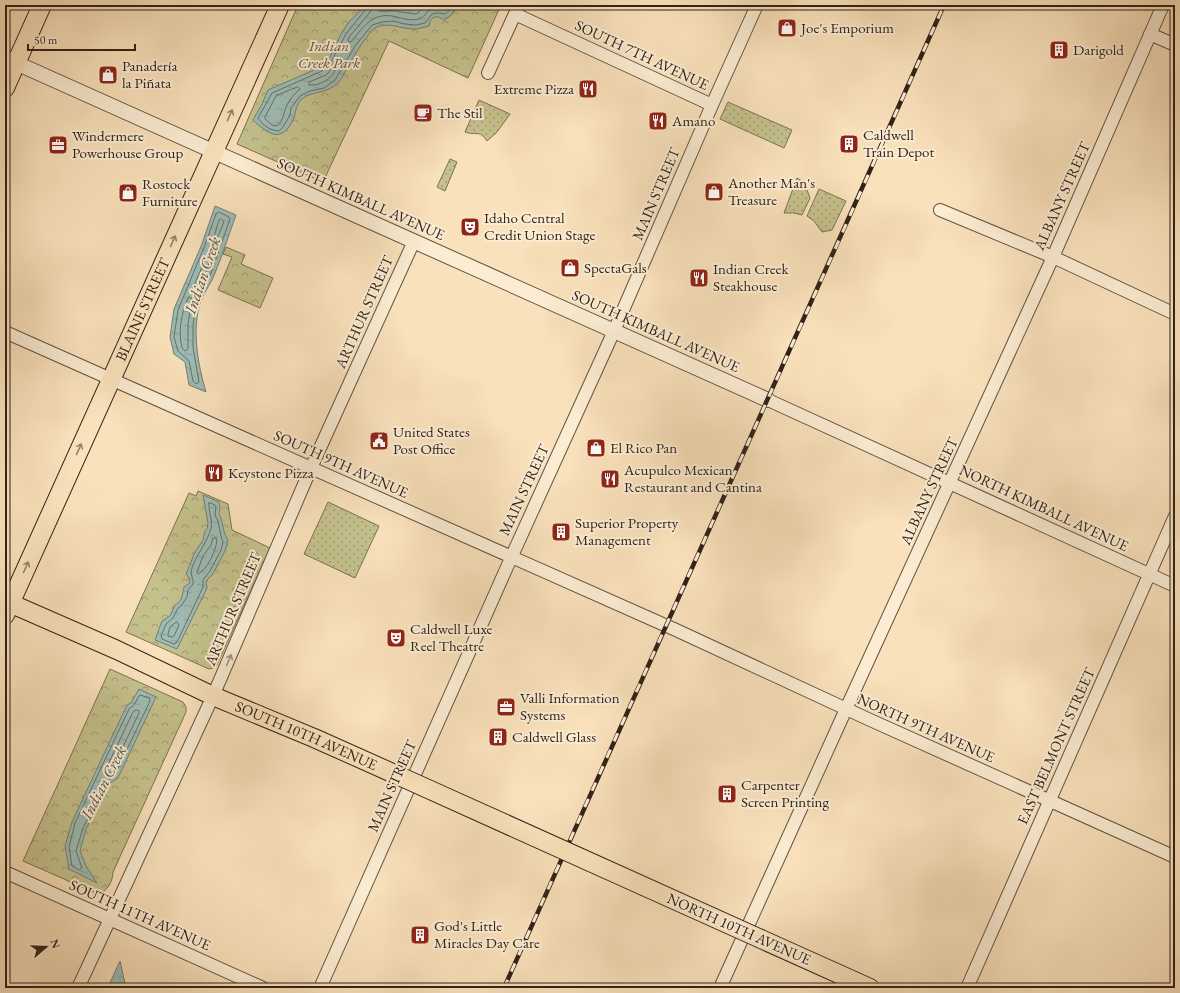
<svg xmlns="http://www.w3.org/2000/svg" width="1180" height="993" font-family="'EB Garamond',serif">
<defs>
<pattern id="grass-dots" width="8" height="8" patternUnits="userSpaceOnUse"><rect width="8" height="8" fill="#c4c18c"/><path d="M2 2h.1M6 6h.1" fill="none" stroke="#a09c71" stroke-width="1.8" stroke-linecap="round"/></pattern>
<pattern id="park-crowns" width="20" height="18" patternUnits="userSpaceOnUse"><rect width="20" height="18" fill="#c4c18c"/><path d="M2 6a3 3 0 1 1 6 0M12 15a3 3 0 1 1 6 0" fill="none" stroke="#a09c71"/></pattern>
<pattern id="water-ripples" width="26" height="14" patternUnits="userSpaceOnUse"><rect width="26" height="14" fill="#9ebcb5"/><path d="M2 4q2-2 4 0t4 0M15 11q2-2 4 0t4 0" fill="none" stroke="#89a19b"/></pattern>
</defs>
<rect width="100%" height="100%" fill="#f9e1bb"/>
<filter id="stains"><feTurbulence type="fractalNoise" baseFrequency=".005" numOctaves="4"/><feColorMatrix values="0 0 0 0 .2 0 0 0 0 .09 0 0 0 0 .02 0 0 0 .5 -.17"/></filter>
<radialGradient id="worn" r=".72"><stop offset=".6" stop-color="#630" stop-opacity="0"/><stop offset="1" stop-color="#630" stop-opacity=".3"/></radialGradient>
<!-- grass -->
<path fill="url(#grass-dots)" stroke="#7a7252" d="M 479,100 L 510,114 L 497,132 L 487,141 C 479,129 476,136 465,132 Z
M 728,102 L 792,130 L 784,148 L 720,119 Z
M 450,159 L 457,162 L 445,191 L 437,187 Z
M 797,178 L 804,182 L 810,198 L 802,215 L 794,213 L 784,213 Z
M 819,189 L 846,201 L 832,230 L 822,232 L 814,221 L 807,216 Z
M 328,502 L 379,526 L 355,578 L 304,554 Z"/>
<!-- park -->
<path fill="url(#park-crowns)" stroke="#7a7252" d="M 298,5 L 501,5 L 468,78 L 389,41 L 323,182 L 237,144 Z
M 226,247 L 245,255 L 241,264 L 273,278 L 260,308 L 218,290 L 232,257 L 223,254 Z
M 198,491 L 228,504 L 232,530 L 270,548 L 217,665 L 214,668 L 209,669 L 126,632 L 189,493 L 196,496 Z
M 110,669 L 183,702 L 186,707 L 186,712 L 113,872 C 113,881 107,892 98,894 L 23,861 Z"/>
<!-- water -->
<path fill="url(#water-ripples)" stroke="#727e76" d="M 365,5 L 404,5 L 405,6 L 422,5 L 459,5 L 449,17 L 444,20 L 439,17 L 434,17 L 430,21 L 429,26 C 424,27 419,29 414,29 C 401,29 387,21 375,28 C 372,29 369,34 367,37 C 359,46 354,57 347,67 C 345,72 342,79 338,83 C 327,94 311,91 302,99 C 296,104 296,111 294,118 C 282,144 269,135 253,120 L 262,104 L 268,90 L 321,67 L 329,59 L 342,32 L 349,22 Z
M 215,206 L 236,215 C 229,234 223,254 215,273 C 212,283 204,291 201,301 C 191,328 198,365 206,392 L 189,385 L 185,362 L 174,354 L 170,337 L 174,309 L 202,244 Z
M 203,495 L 219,502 L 220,507 L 219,514 C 224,523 222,532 228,540 L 225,551 L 213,574 L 206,581 L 207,588 L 177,649 L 155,640 L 162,621 L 170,616 L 175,605 C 183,601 182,594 184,587 L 190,583 L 189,578 L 186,574 L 195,552 L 203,540 L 205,531 L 207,529 L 208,523 Z
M 139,689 L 156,697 L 118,778 L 110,783 L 86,829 L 80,851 L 86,866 L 97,883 L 69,869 L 65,846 L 72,822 L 127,705 L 131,703 Z
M 120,961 L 126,988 L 111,988 L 109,985 Z"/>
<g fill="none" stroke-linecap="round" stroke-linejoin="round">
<!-- shore -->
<path stroke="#686f66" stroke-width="1" d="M 367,5 L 366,9 L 346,34 L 331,62 L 322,71 L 272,93 L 258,118 C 262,125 271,131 279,131 L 283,127 L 290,115 L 291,108 L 300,96 L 310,91 L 324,88 L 335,80 L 355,46 L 372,25 L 382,22 L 393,21 L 405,24 L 416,25 L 425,23 L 432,14 C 447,10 441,21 454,5
M 372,5 L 370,12 L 350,36 L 348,40 L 349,42 L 351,42 C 365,25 373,11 397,17 C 404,19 412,21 419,19 C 424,18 426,12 431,9 L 444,9 L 448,5
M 378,5 L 378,9 L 379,11 L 395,11 L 415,14 L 418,13 L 425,5
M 332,69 L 335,71 C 330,80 319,86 309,85 L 309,82 L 326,75 Z
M 298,87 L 300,89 C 295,93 290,99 287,105 C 283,113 284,120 277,126 L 272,125 L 265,119 L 265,117 L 276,96 Z
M 219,212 L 229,217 L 230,219 L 211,273 L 197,300 L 193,325 L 193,348 L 199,382 L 196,384 L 193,381 L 189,361 L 178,351 L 174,337 L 178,310 L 205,245 L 216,214 Z
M 221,219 L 224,222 L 213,248 L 207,271 L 194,294 L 192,294 L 191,292 L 211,247 L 219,220 Z
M 190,297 L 192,299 L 188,324 L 188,349 L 185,351 L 182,348 C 178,330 181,315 188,298 Z
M 209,503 L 211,503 L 216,506 L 215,515 L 218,521 L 221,536 L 223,542 L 221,550 L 210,571 L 203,580 L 203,587 L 179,638 L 176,643 L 174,644 L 162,639 L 161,636 L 166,624 L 173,618 L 178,608 L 181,606 L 187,597 L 188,590 L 193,584 C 194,580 191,576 191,572 C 193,559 208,542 211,528 C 213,520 208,511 209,503 Z
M 213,538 L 216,538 L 217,541 C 215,552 208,569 198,574 L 197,572 L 203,556 L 211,545 Z
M 177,622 L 179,625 L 174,636 L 172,637 L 168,636 L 168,634 L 170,627 Z
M 140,695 L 149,698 L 150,701 L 115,775 L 107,781 L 83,828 L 76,851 L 82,868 L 79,870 L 72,866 L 69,847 L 75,823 L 129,709 L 134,705 Z
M 137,710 L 139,711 L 139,713 L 111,772 L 106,774 L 105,771 L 133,712 Z"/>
<defs>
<path id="minor" d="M 515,14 L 712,105
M 1150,34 L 1175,45
M 488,73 L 519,5
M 940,210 L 1053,257 L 1175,314
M 5,332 L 676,630 L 868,719 L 1175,857
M 768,400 L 1175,586
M 5,872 L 263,988
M 78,988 L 213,696 L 311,468 L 414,241
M 320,988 L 511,558 L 614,331 L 712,105 L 757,5
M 720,988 L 846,709 L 1053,257 L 1163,5
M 967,988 L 1175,516"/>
<path id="tertiary" d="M 5,58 L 768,400"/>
<g id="primary">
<path d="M 5,88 L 42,5"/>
<path id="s1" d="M 5,601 L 117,650 L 213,696 L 314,738 L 397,775"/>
<path id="s2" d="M 5,615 L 280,5"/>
<path d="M 761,939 L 870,988"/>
</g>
</defs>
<!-- minor casing -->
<use href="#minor" stroke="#635241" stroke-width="14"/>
<!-- tertiary casing -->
<use href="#tertiary" stroke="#635241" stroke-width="16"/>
<!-- primary casing -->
<use href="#primary" stroke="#312218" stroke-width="20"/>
<!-- minor -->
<use href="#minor" stroke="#fbecd3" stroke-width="12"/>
<!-- tertiary -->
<use href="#tertiary" stroke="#fbecd3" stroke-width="14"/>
<!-- primary -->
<use href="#primary" stroke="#f9e1bb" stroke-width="18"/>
<defs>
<path id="rail" d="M 504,988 C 650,660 798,333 944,5"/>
</defs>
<!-- rail casing -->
<use href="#rail" stroke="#312218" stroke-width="4.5"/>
<!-- rail -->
<use href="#rail" stroke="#fbecd3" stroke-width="3" stroke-dasharray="9" stroke-linecap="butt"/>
<defs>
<path id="primary-bridge" d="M 397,775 L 761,939"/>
</defs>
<!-- primary-bridge casing -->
<use href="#primary-bridge" stroke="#312218" stroke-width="20" stroke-linecap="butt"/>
<!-- primary-bridge -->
<use href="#primary-bridge" stroke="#f9e1bb" stroke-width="18"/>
</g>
<!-- one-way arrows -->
<defs><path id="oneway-shaft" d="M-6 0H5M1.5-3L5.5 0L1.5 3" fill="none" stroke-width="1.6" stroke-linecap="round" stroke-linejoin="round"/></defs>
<g stroke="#95826a">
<use href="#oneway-shaft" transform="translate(230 115) rotate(-66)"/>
<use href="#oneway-shaft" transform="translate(173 241) rotate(-66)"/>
<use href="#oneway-shaft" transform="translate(79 449) rotate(-66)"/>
<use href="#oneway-shaft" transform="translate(26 567) rotate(-66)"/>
</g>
<use stroke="#a0917f" href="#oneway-shaft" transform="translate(229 660) rotate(-67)"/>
<!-- icons -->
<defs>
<symbol id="shop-square" viewBox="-11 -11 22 22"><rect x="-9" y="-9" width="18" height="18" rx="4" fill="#8f2418" stroke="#fbecd3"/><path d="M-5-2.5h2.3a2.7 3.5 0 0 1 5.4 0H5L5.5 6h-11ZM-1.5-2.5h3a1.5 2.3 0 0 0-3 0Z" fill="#fff"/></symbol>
<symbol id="building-square" viewBox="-11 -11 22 22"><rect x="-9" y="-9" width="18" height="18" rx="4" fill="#8f2418" stroke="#fbecd3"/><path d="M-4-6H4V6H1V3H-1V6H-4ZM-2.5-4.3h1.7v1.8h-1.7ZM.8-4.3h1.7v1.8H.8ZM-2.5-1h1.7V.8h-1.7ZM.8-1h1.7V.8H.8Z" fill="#fff"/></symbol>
<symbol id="restaurant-square" viewBox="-11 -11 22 22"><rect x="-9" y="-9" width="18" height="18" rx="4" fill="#8f2418" stroke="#fbecd3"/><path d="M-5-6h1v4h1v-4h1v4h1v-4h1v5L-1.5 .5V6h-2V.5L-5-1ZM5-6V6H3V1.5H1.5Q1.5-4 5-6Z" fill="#fff"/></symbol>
<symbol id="cafe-square" viewBox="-11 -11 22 22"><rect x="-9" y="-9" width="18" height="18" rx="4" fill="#8f2418" stroke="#fbecd3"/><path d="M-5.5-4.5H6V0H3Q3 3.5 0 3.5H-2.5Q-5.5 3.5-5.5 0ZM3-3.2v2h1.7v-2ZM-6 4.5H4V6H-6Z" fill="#fff"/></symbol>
<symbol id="office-square" viewBox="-11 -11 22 22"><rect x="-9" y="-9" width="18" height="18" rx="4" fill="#8f2418" stroke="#fbecd3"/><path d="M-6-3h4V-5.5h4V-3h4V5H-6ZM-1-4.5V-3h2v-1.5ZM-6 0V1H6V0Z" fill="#fff"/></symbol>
<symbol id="theatre-square" viewBox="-11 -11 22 22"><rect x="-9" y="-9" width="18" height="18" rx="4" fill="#8f2418" stroke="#fbecd3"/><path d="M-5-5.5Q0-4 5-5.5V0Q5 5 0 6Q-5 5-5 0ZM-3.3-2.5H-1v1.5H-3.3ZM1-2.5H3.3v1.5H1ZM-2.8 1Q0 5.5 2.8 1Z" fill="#fff"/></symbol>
<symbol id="civic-square" viewBox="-11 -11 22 22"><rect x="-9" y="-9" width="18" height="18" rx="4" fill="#8f2418" stroke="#fbecd3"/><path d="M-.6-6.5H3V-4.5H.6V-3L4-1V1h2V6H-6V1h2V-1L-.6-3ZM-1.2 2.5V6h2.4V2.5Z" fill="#fff"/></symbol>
</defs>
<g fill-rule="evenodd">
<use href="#shop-square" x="776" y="17" width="22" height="22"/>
<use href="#building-square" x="1048" y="39" width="22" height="22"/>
<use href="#shop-square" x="97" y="64" width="22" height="22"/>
<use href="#restaurant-square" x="577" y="78" width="22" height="22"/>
<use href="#cafe-square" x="412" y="102" width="22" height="22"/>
<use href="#restaurant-square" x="647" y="110" width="22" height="22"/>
<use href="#building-square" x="838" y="133" width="22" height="22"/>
<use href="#office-square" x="47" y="134" width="22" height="22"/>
<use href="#shop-square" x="703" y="181" width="22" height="22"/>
<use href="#shop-square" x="117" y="182" width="22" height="22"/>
<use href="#theatre-square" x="459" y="216" width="22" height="22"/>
<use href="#shop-square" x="559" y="257" width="22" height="22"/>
<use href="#restaurant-square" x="688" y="267" width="22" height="22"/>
<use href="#civic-square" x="368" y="430" width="22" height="22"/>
<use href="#shop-square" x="585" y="437" width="22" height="22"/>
<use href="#restaurant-square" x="203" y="462" width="22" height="22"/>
<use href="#restaurant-square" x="599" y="468" width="22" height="22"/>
<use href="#building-square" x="550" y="521" width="22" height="22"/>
<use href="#theatre-square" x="385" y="627" width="22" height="22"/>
<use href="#office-square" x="495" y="696" width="22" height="22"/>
<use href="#building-square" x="487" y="726" width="22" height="22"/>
<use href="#building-square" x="716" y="783" width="22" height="22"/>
<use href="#building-square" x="409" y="924" width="22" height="22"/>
</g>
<g text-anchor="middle" stroke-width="4" stroke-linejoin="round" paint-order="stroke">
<!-- poi labels -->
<g font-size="15" fill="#312218" stroke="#fbecd3" text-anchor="start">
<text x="801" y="33">Joe's Emporium</text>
<text x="1073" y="55">Darigold</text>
<text x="122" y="71">Panadería<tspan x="122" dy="17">la Piñata</tspan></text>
<text x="574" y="94" text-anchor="end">Extreme Pizza</text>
<text x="437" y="118">The Stil</text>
<text x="672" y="126">Amano</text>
<text x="863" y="140">Caldwell<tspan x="863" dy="17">Train Depot</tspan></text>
<text x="72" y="141">Windermere<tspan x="72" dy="17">Powerhouse Group</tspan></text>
<text x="728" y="188">Another Man's<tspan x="728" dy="17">Treasure</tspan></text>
<text x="142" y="189">Rostock<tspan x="142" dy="17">Furniture</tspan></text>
<text x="484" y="223">Idaho Central<tspan x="484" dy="17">Credit Union Stage</tspan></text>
<text x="584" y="273">SpectaGals</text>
<text x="713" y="274">Indian Creek<tspan x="713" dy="17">Steakhouse</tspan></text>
<text x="393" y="437">United States<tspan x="393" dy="17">Post Office</tspan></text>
<text x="610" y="453">El Rico Pan</text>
<text x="624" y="475">Acupulco Mexican<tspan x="624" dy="17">Restaurant and Cantina</tspan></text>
<text x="228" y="478">Keystone Pizza</text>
<text x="575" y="528">Superior Property<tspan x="575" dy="17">Management</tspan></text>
<text x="410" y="634">Caldwell Luxe<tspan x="410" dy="17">Reel Theatre</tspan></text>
<text x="520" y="703">Valli Information<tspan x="520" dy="17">Systems</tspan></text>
<text x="512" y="742">Caldwell Glass</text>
<text x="741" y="790">Carpenter<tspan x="741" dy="17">Screen Printing</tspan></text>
<text x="434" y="931">God's Little<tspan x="434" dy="17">Miracles Day Care</tspan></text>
</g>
<!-- park labels -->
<g font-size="15" font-style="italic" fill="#5d523b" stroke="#fbecd3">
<text x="329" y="51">Indian<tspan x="329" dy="17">Creek Park</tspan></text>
</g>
<!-- street labels -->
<g font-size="15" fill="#312218" stroke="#fbecd3">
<text transform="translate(642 55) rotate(25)" y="5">SOUTH 7TH AVENUE</text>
<text transform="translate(656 194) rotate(-67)" y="5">MAIN STREET</text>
<text transform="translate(1062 196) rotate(-66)" y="5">ALBANY STREET</text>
<text transform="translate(361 199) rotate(24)" y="5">SOUTH KIMBALL AVENUE</text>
<text dy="5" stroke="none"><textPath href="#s2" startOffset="335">BLAINE STREET</textPath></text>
<text transform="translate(364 312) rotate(-66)" y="5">ARTHUR STREET</text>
<text transform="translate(656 331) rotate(24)" y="5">SOUTH KIMBALL AVENUE</text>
<text transform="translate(341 464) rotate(24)" y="5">SOUTH 9TH AVENUE</text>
<text transform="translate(524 490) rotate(-65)" y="5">MAIN STREET</text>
<text transform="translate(929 491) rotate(-65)" y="5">ALBANY STREET</text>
<text transform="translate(1044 508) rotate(25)" y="5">NORTH KIMBALL AVENUE</text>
<text transform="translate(233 609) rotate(-67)" y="5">ARTHUR STREET</text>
<text transform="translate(926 728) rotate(24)" y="5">NORTH 9TH AVENUE</text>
<text dy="5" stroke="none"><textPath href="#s1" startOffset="330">SOUTH 10TH AVENUE</textPath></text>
<text transform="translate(1056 746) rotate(-66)" y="5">EAST BELMONT STREET</text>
<text transform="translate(392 786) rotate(-66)" y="5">MAIN STREET</text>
<text transform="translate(140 915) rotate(24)" y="5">SOUTH 11TH AVENUE</text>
<text transform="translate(739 929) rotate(24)" y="5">NORTH 10TH AVENUE</text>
</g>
<!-- water labels -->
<g font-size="16" font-style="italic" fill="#525047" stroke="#fbecd3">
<text transform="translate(202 275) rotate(-71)" y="6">Indian Creek</text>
<text transform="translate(103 782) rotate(-63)" y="6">Indian Creek</text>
</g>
</g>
<!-- margin -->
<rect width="1180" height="993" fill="none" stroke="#f9e1bb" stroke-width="20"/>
<rect x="6" y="6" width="1168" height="981" fill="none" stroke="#312218" stroke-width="2"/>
<rect x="10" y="10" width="1160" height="973" fill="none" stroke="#312218"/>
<!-- north arrow -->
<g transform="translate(46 947) rotate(71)" stroke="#fbecd3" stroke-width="3" paint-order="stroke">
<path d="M0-3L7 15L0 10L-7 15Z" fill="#312218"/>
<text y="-6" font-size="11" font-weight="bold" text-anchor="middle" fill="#312218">N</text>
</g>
<!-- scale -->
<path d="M28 44v6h107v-6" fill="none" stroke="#312218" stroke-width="2"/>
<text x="34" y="44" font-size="12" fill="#312218" stroke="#fbecd3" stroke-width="3" paint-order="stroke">50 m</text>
<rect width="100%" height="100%" filter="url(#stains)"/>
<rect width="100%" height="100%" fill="url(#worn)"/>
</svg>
